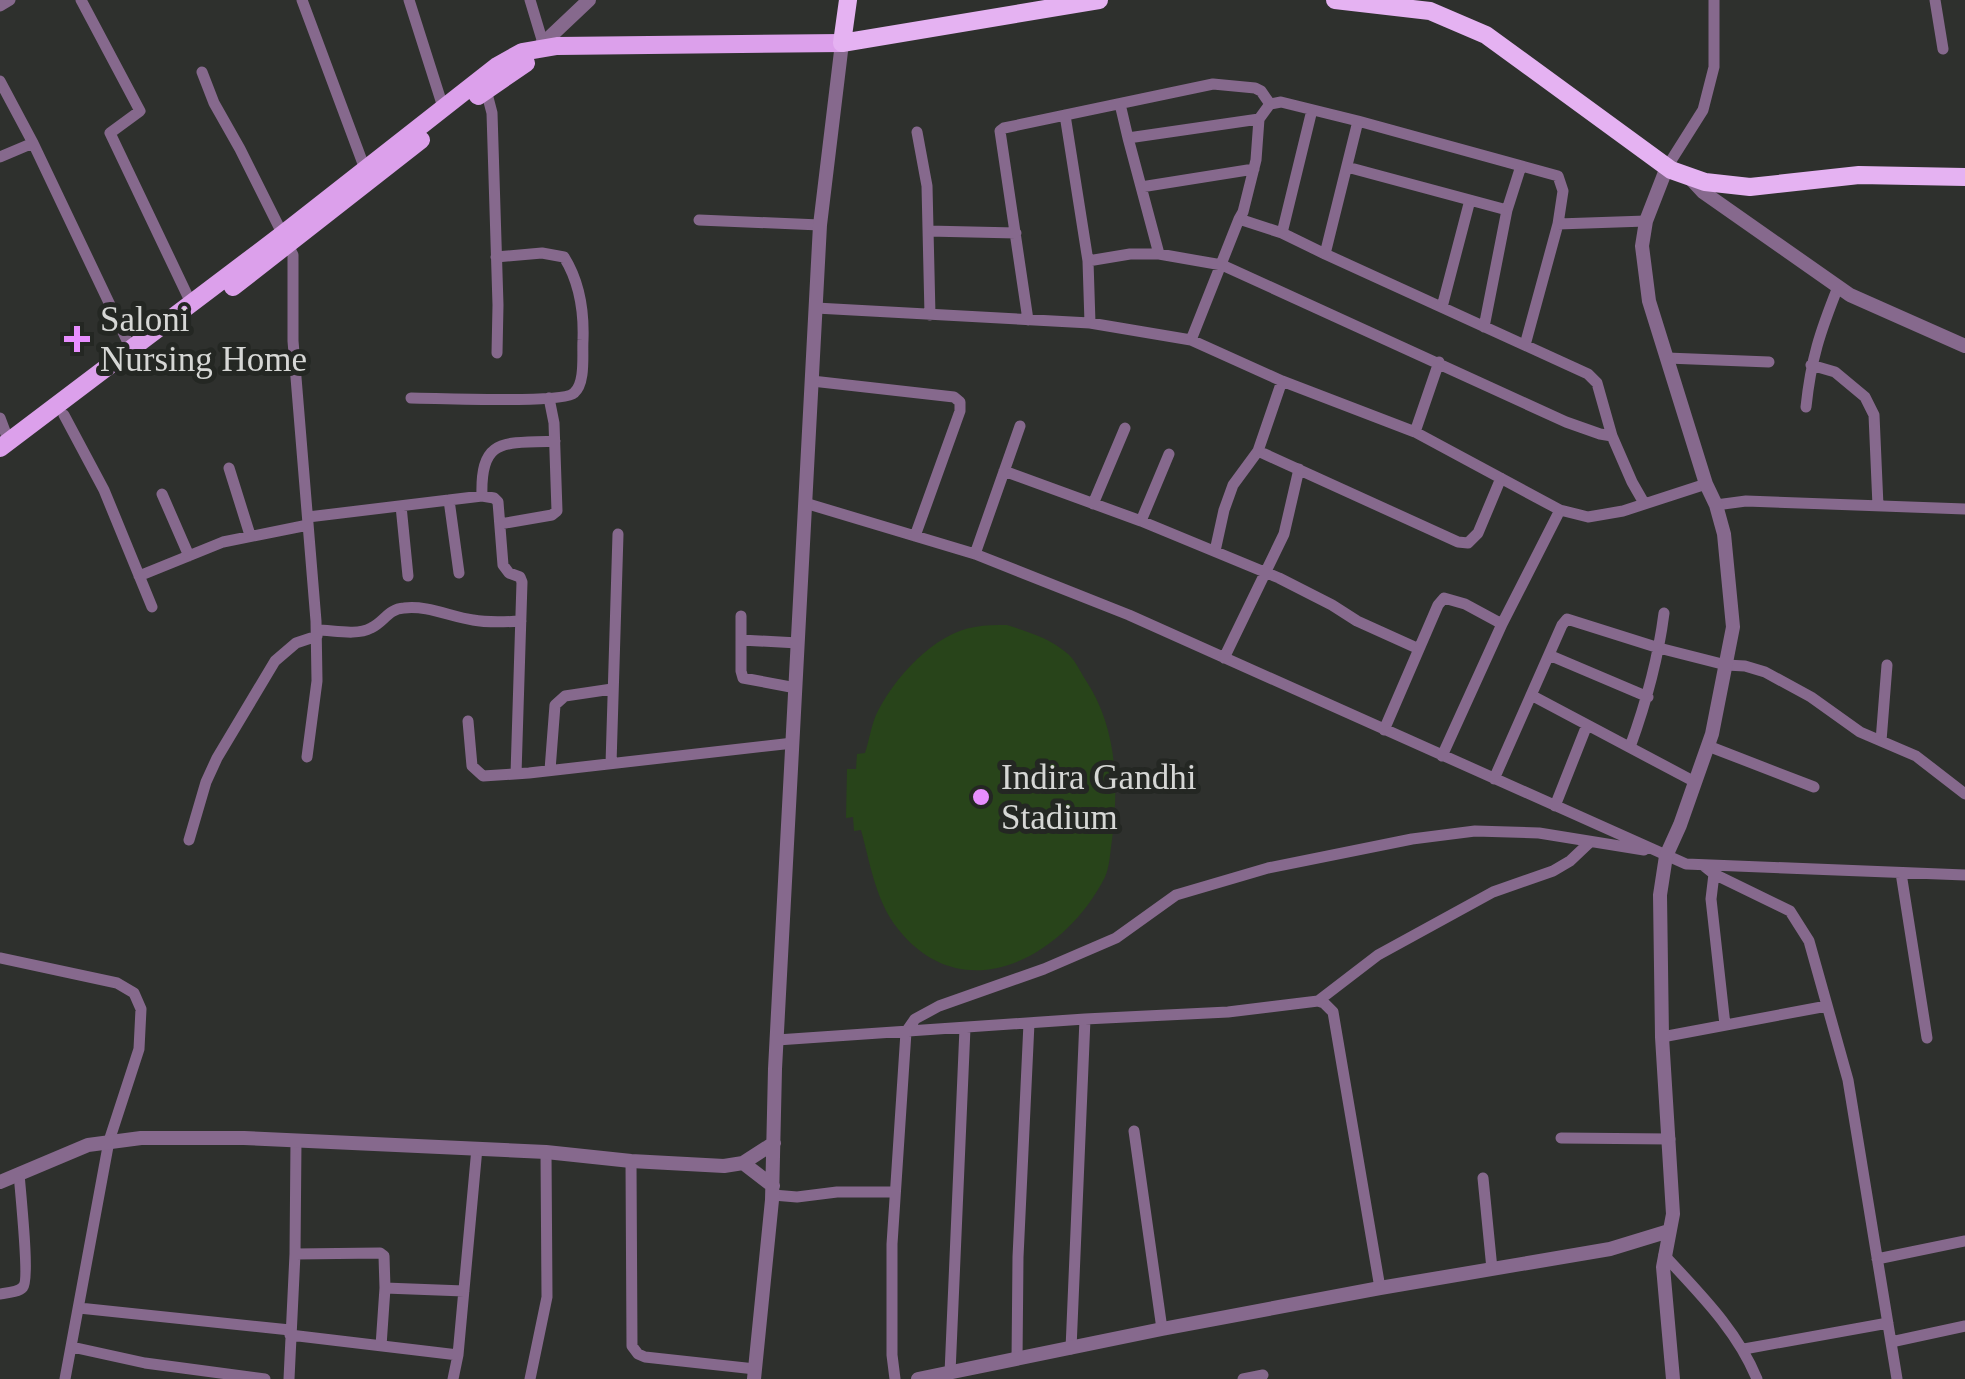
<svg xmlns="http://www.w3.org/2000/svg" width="1965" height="1379" font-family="'Times New Roman',serif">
<rect width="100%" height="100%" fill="#2e302d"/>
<!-- green -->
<path fill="#28441a" d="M 1007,625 C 1028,632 1050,638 1068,654 C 1075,660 1080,671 1085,679 C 1117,727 1119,784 1112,840 C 1110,852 1110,866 1105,877 C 1066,955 965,1013 898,929 C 876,902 870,863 861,830 L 854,831 L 853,817 L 846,818 L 847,769 L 856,769 L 857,754 L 865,753 C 869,741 871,727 876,715 C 893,679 934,633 975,627 C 985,625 996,625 1007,625 Z"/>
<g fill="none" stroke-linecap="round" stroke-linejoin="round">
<!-- minor -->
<path stroke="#86698d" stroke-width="11" d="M 81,0 L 140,111 L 110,133 L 191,303
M 302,0 L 365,169
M 409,0 L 443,107
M 530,0 L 543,43
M 1935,0 L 1943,49
M 0,6 L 10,0
M 202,72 L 214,103 L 240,149 L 293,255 L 293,341 L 316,621 L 317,681 L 307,757
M 0,81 L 33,143 L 131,349
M 486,90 L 492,113 L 498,305 L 497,353
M 1120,104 L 1128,138
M 1065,115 L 1088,261 L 1130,254 L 1159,254
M 1259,119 L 1270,104 L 1281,102 L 1358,121
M 917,132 L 927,186 L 930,315
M 0,157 L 33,143
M 1347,167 L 1507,210 L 1521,166
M 1667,167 L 1703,110 L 1714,67 L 1714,0
M 1141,187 L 1254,169
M 1239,219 L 1282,233 L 1325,254
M 699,220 L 820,225
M 1558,224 L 1646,221
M 928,231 L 1016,233
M 1282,233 L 1312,110
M 1088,261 L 1090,323
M 1442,307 L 1470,200
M 816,308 L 1090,323 L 1191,340 L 1282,381 L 1415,432 L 1560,510 L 1588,517 L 1623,511 L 1706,484
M 1028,320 L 1000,131 L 1004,128 L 1213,84 L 1255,88 L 1261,91 L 1270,104
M 1484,327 L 1507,210
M 1191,340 L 1239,219 L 1243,212 L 1256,160 L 1259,119 L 1128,138 L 1159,254 L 1222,265 L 1566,422 L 1600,434 L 1612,436
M 1525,345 L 1558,224 L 1563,191 L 1558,176 L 1358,121 L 1325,254 L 1588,374 L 1597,383 L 1612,436 L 1632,482 L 1644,503
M 1667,358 L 1769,362
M 1811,365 L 1835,372 L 1865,397 L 1874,415 L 1878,506
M 812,381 L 954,397 L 960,402 L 960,411 L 915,536
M 411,398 C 436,398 562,404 574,393 C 586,383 582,353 583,340 C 584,312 579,281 564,257 L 542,253 L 496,257
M 1806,407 C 1811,359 1820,332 1838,287
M 64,415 L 104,490 L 152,607
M 0,418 L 9,442
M 1415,432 L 1439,362
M 1258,451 L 1458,542 L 1468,543 L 1478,533 L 1501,478
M 229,468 L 250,535
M 1004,471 L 1141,521 L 1279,578 L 1332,605 L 1357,621 L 1419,649
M 162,494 L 189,556
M 482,496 C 480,435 506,444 555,441
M 449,500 L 459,573
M 805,503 L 975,554 L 1129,615 L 1686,864 L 1965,875
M 1093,504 L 1125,428
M 1716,505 L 1746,501 L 1965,509
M 401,506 L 408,576
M 308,517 L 482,496 L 494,498 L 498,502 L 503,565 L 509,573 L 520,577 L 522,582 L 516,774
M 1141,521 L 1169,454
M 500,524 L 552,515 L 557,511 L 554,423 L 549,398
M 1215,551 L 1224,510 L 1233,485 L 1258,451 L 1282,381
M 975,554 L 1020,426
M 139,576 L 223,542 L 308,525
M 741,616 L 741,671 L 743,678 L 796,688
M 317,630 C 333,630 356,636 371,628 C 384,622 388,609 404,608 C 427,605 451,617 473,620 C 489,623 505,622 521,621
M 741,640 L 798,643
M 1549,655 L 1648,697
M 1224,658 L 1284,534 L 1299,469
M 1531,695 L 1695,782
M 468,721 L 472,766 L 483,776 L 529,773 L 793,743
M 1384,730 L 1438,605 L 1444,598 L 1465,604 L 1502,624
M 1881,741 L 1887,665
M 1708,746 L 1814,787
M 1630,747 C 1646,703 1658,660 1664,613
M 1442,756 L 1502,624 L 1560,510
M 611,764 L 618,534
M 550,770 L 555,705 L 565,696 L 612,689
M 1494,779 L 1562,625 L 1567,619 L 1659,648 L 1726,665 L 1745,666 L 1765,672 L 1811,697 L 1860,732 L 1916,756 L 1965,794
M 1555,806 L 1587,725
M 189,840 L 206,782 L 217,758 L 275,661 L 296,643 L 317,636
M 1704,866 L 1714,874 L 1790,911 L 1809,941 L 1848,1080 L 1897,1379
M 1901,873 L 1927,1038
M 1714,874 L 1711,899 L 1725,1025
M 0,958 L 117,983 L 134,993 L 141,1009 L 139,1049 L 109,1141 L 65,1379
M 1318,1001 L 1378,955 L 1493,892 L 1553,871 L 1570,861 L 1589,843
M 1662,1037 L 1827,1006
M 777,1040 L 1085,1019 L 1228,1012 L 1318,1001 L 1324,1003 L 1333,1012 L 1380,1288
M 1134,1131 L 1162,1329
M 1561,1138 L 1670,1139
M 631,1161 L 632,1346 L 638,1354 L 645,1357 L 755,1369
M 1483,1178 L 1492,1269
M 773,1195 L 797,1197 L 837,1192 L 895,1192
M 295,1254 L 380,1253 L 384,1256 L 385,1288 L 381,1346
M 1664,1255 C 1699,1293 1737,1330 1757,1379
M 1877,1259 L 1965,1241
M 385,1288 L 464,1291
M 0,1294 C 6,1293 19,1292 23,1287 C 30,1280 20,1189 19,1173
M 79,1308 L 290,1330
M 290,1335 L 458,1355
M 1891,1342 L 1965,1326
M 72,1347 L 145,1363 L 265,1379
M 1071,1349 L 1085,1019
M 1744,1349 L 1888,1323
M 1017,1360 L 1018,1257 L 1029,1023
M 950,1373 L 965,1028
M 289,1379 L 295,1254 L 296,1141
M 453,1379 L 458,1355 L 477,1148
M 530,1379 L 547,1297 L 546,1152
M 895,1379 L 892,1355 L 892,1244 L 906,1032 L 915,1019 L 939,1006 L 1044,969 L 1116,938 L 1176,895 L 1268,868 L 1412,839 L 1475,831 L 1539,833 L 1644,850
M 1243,1379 L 1263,1375"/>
<!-- tertiary -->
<path stroke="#86698d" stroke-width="14" d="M 535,51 L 589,0
M 1667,167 L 1646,221 L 1642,246 L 1649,301 L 1706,484 L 1716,505 L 1724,534 L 1733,627 L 1712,734 L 1680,825 L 1666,856 L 1660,895 L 1662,1037 L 1673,1214 L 1663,1267 L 1673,1379
M 1690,178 L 1703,192 L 1850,295 L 1965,346
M 743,1163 L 773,1186
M 0,1182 L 88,1145 L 141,1138 L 244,1138 L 546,1152 L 631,1161 L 724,1166 L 743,1163 L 774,1143
M 754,1379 L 772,1200 L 775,1069 L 820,225 L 842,43
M 918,1379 L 1162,1329 L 1380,1288 L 1610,1249 L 1669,1231"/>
<!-- primary -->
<path stroke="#dca0eb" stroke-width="18" d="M 478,96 L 526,63
M 233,287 L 421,140
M 0,448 L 283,234 L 497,66 L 522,52 L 557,46 L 842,43"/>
<!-- trunk -->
<path stroke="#e5b2f2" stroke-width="18" d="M 848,0 L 842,43 L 1099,0
M 1335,0 L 1430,11 L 1486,35 L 1671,170 L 1705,182 L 1750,187 L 1859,175 L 1965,177"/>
</g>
<!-- markers -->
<g fill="#e88eff" stroke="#242723" stroke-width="4">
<path d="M72 324h10v10h10v10h-10v10h-10v-10h-10v-10h10z"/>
<circle cx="981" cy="797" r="10"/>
</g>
<g text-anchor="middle" stroke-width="10" stroke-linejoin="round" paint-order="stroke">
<!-- poi labels -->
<g font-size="35" fill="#d6d7d5" stroke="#242723" text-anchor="start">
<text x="100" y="331">Saloni<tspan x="100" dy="40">Nursing Home</tspan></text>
<text x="1001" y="789">Indira Gandhi<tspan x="1001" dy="40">Stadium</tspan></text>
</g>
</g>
</svg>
